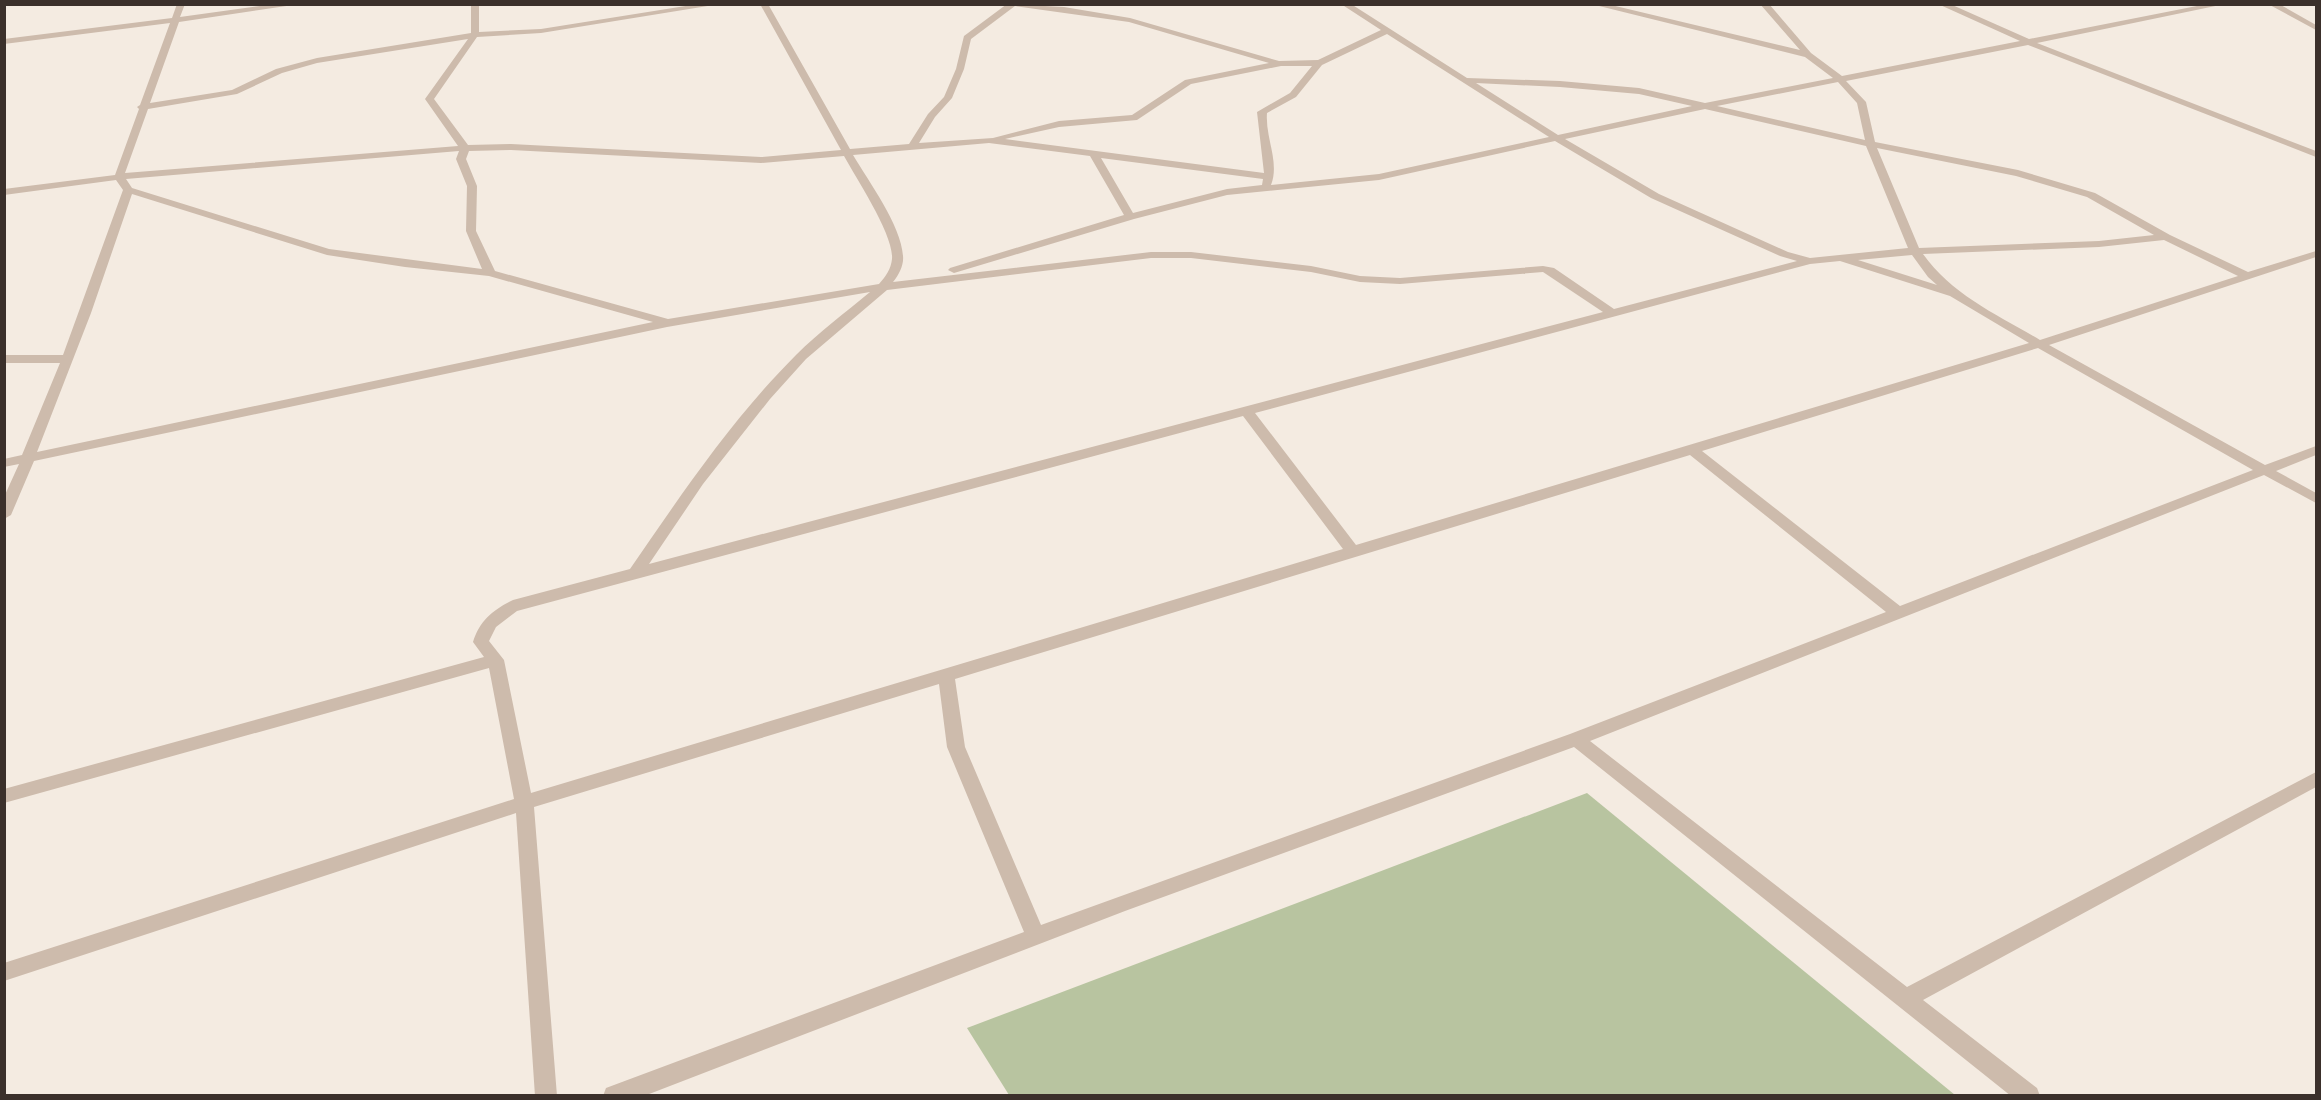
<svg xmlns="http://www.w3.org/2000/svg" width="2321" height="1100" font-family="'DejaVu Sans',sans-serif">
<rect width="100%" height="100%" fill="#f4ebe1"/>
<!-- green -->
<path fill="#b8c4a0" d="M 1587,793 L 1955,1095 L 1009,1095 L 967,1028 Z"/>
<g fill="none" stroke-linecap="round" stroke-linejoin="round">
<!-- minor -->
<path fill="#cdbbac" fill-rule="evenodd" d="M 177,4 L 185,4 L 180,17 L 274,4 L 300,4 L 179,22 L 150,103 L 232,90 L 276,69 L 317,58 L 471,33 L 471,4 L 479,4 L 479,32 L 541,29 L 698,4 L 720,4 L 541,33 L 477,37 L 434,99 L 468,145 L 511,144 L 761,157 L 841,150 L 760,4 L 768,4 L 850,149 L 909,144 L 928,114 L 944,97 L 956,69 L 964,36 L 1007,4 L 1064,7 L 1130,18 L 1279,61 L 1318,60 L 1381,30 L 1341,4 L 1351,4 L 1467,78 L 1560,81 L 1639,88 L 1705,103 L 1833,78 L 1805,57 L 1591,4 L 1607,4 L 1800,50 L 1760,4 L 1769,4 L 1811,53 L 1842,76 L 2020,41 L 1938,4 L 1950,4 L 2029,39 L 2207,4 L 2225,4 L 2037,43 L 2316,151 L 2316,157 L 2028,45 L 1846,81 L 1866,102 L 1875,142 L 2018,170 L 2095,193 L 2170,235 L 2248,272 L 2316,251 L 2316,257 L 2049,345 L 2265,465 L 2316,446 L 2316,455 L 2276,471 L 2316,493 L 2316,503 L 2264,475 L 1590,741 L 1907,987 L 2316,772 L 2316,787 L 1923,1000 L 2037,1088 L 2040,1096 L 2011,1096 L 1574,747 L 1125,911 L 644,1096 L 603,1096 L 606,1088 L 614,1085 L 1024,932 L 947,747 L 939,684 L 534,807 L 557,1096 L 535,1096 L 516,813 L 4,981 L 4,963 L 514,799 L 489,668 L 4,803 L 4,789 L 484,657 L 473,642 C 480,620 493,610 513,600 L 630,569 C 681,495 732,419 796,355 C 819,332 845,313 870,292 L 667,327 L 34,461 L 11,515 L 4,519 L 4,497 L 19,464 L 4,467 L 4,459 L 22,455 L 60,363 L 4,363 L 4,355 L 63,355 L 123,190 L 116,180 L 4,195 L 4,189 L 115,175 L 139,109 L 137,107 L 140,105 L 170,23 L 4,44 L 4,39 L 172,18 ZM 1015,6 L 1129,22 L 1269,63 L 1185,80 L 1132,115 L 1059,121 L 993,138 L 919,143 L 935,117 L 952,98 L 964,69 L 971,39 ZM 1387,34 L 1549,137 L 1379,174 L 1271,185 C 1280,162 1265,138 1267,113 L 1296,97 L 1322,65 ZM 468,39 L 425,99 L 458,146 L 125,173 L 148,109 L 237,94 L 282,73 L 317,63 ZM 1281,66 L 1312,66 L 1290,93 L 1257,112 L 1264,173 L 1005,139 L 1059,127 L 1137,120 L 1191,84 ZM 1838,82 L 1857,103 L 1865,140 L 1717,106 ZM 1476,83 L 1560,87 L 1639,94 L 1692,106 L 1558,135 ZM 1705,109 L 1866,146 L 1908,248 L 1810,258 L 1788,252 L 1659,194 L 1565,139 ZM 1555,141 L 1651,198 L 1780,256 L 1797,261 L 1614,309 L 1554,268 L 1543,266 L 1400,278 L 1360,276 L 1311,266 L 1191,252 L 1151,252 L 893,282 C 899,275 904,265 903,256 C 901,225 869,182 853,155 L 989,143 L 1090,156 L 1124,215 L 950,268 L 948,270 L 954,273 L 1134,219 L 1227,195 L 1379,180 ZM 1877,148 L 2016,176 L 2087,197 L 2154,235 L 2099,241 L 1919,248 ZM 511,150 L 761,163 L 844,156 C 856,178 894,235 892,259 C 891,269 886,276 879,284 L 668,319 L 495,271 L 476,231 L 477,186 L 466,159 L 469,151 ZM 459,151 L 456,159 L 467,186 L 466,231 L 482,269 L 329,249 L 132,188 L 126,179 ZM 1101,158 L 1263,179 L 1262,185 L 1227,189 L 1133,213 ZM 132,194 L 327,255 L 405,267 L 489,276 L 653,322 L 37,452 L 91,313 ZM 2164,240 L 2238,276 L 2040,340 C 1998,315 1952,295 1923,254 L 2099,247 ZM 1912,255 L 1928,277 L 1937,285 L 1858,260 ZM 1151,258 L 1191,258 L 1311,272 L 1360,282 L 1400,284 L 1543,272 L 1603,312 L 649,564 L 703,484 L 770,399 L 806,359 L 887,290 ZM 1840,261 L 1950,296 L 2029,343 L 1356,545 L 1255,413 L 1810,264 ZM 2038,348 L 2253,470 L 1900,606 L 1702,451 ZM 1243,416 L 1343,549 L 531,793 L 504,660 L 489,641 L 496,627 L 517,611 ZM 1690,455 L 1886,612 L 1570,734 L 1041,925 L 965,747 L 955,679 Z
M 2268,4 L 2279,4 L 2316,25 L 2316,30 Z"/>
</g>
<!-- border -->
<rect width="2321" height="1100" fill="none" stroke="#3b302b" stroke-width="12"/>
</svg>
